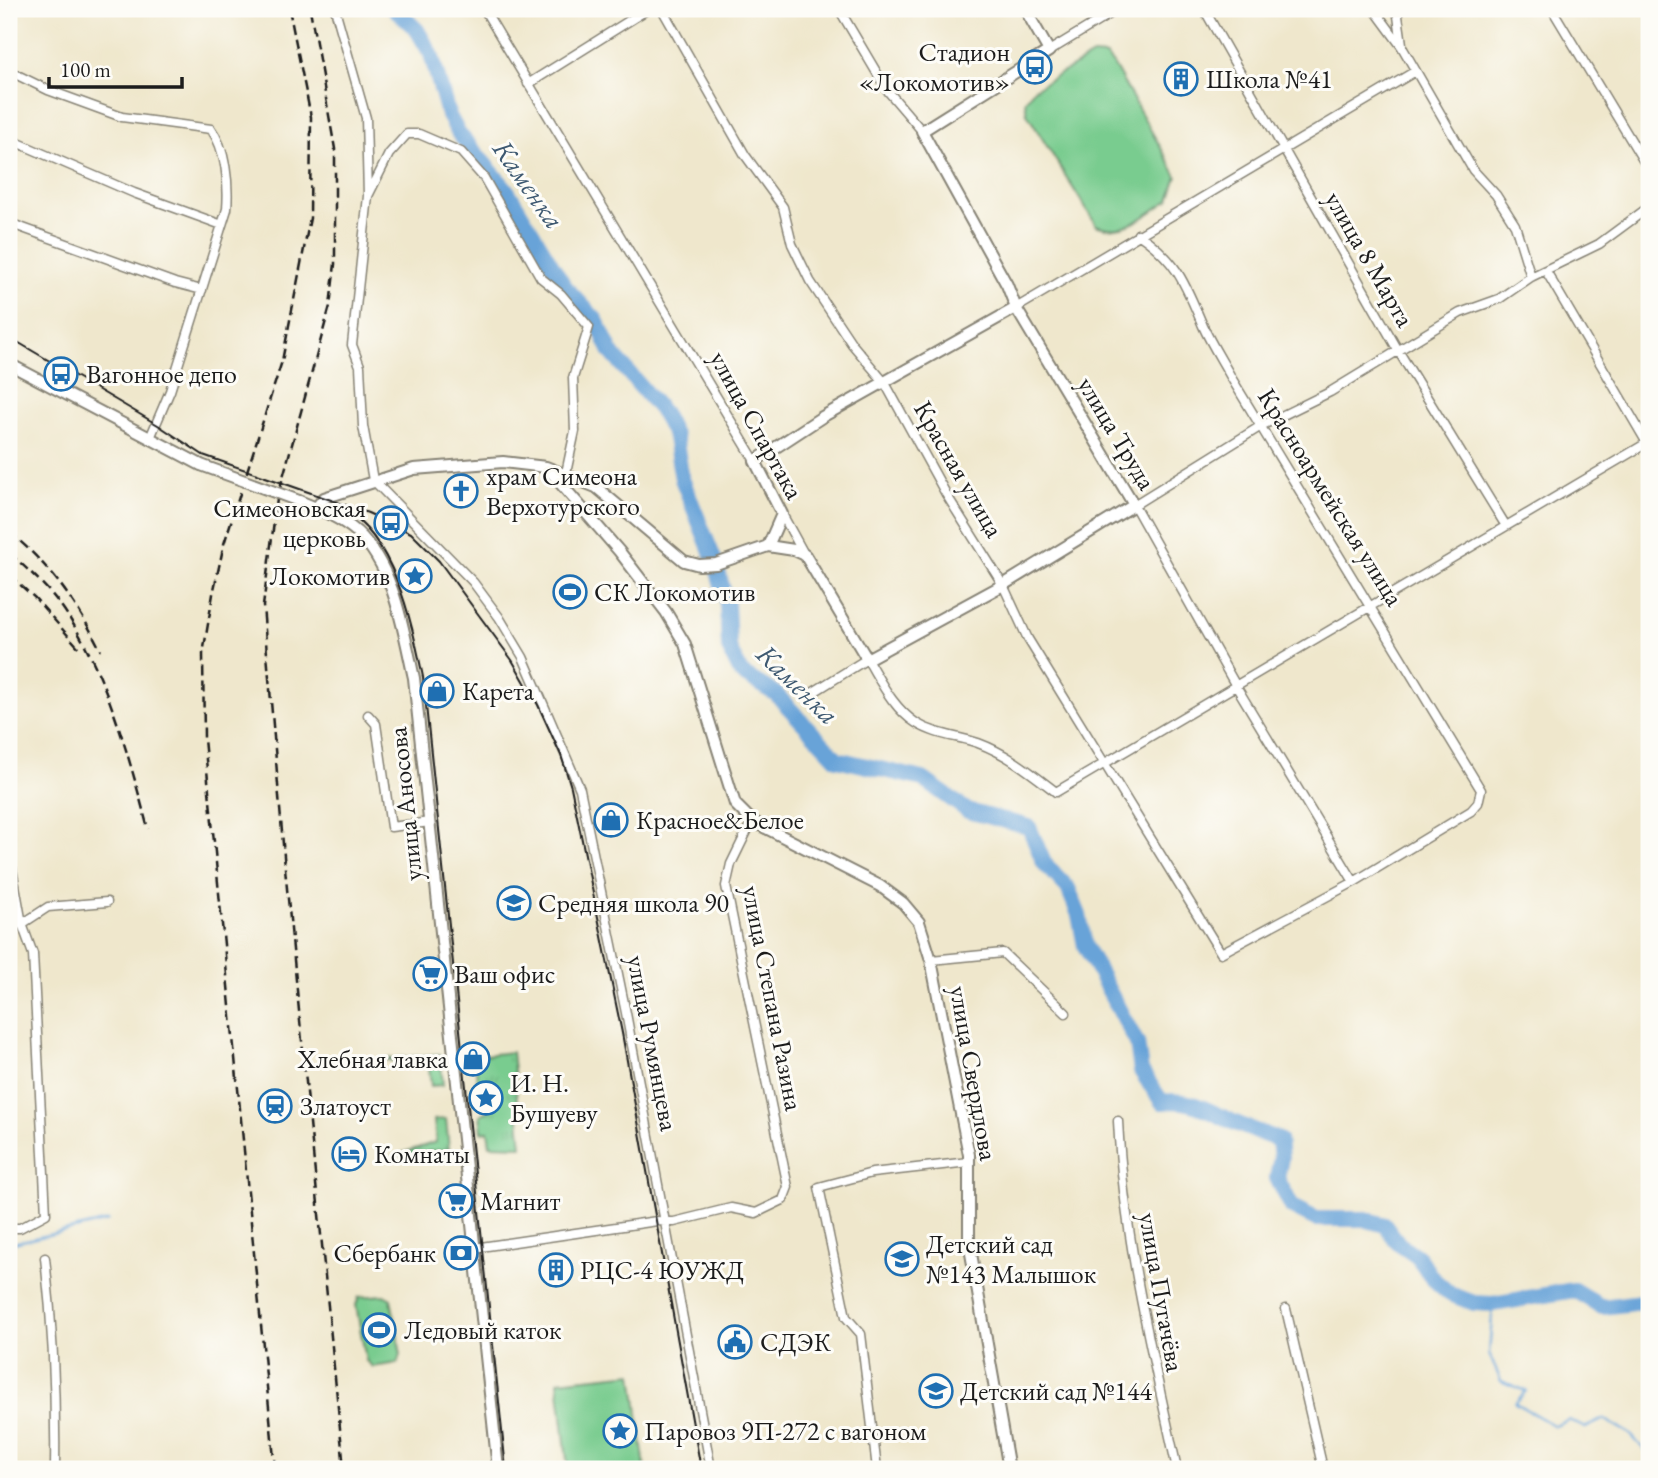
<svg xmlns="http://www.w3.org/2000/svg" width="1658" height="1478" font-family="'EB Garamond',serif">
<defs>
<pattern id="grass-tufts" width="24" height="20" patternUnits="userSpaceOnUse" patternTransform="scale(1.75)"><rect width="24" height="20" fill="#79cc8f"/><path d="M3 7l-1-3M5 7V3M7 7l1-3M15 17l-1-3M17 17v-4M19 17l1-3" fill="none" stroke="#68af7b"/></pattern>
</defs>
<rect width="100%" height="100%" fill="#fdfcf7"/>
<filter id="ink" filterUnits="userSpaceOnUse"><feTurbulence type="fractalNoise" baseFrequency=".0143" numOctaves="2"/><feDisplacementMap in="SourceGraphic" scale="14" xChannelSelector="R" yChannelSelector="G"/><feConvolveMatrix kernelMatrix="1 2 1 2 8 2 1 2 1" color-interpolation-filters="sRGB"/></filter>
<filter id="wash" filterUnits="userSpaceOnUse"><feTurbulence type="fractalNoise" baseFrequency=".00686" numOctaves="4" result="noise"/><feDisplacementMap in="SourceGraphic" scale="28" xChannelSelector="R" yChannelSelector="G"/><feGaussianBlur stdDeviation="1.57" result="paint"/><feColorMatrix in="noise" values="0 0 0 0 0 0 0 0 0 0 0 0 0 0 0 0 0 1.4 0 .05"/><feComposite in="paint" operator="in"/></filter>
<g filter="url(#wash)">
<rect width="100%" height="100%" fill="#efe7cc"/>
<!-- grass -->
<path fill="url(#grass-tufts)" stroke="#4a7456" stroke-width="2" d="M 512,1052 L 522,1146 L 490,1145 L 488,1131 L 482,1132 L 480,1115 L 493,1108 L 496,1096 L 490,1085 L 477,1082 L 475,1056 Z
M 440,1054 L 443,1085 L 431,1086 L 429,1067 L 383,1059 Z
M 446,1119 L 449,1149 L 393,1156 L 436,1142 L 434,1120 Z"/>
<!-- park -->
<path fill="#79cc8f" stroke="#4a7456" stroke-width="2" d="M 1093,55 L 1106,56 L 1113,64 L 1177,176 L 1169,200 C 1146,215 1123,237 1096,225 L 1027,114 L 1025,101 L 1034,89 Z
M 384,1295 L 391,1299 L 401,1355 L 398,1363 L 373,1367 L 366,1361 L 356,1305 L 359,1297 Z
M 633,1373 L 645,1469 L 568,1469 L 558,1381 Z"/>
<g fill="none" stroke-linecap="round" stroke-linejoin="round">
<!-- stream -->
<path stroke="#67a3d8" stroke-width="2.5" d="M 9,1244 L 108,1221
M 1493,1304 L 1489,1354 L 1501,1381 L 1526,1391 L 1515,1403 L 1555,1426 L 1569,1420 L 1585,1428 L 1604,1419 L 1630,1434 L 1649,1455"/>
<!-- river -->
<path stroke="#67a3d8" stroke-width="16" d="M 395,9 L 417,30 L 431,54 L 448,114 L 459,134 L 507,190 L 565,287 L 596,320 L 611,352 L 663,413 L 675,437 L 682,479 L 716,564 L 727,604 L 729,648 L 741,673 L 776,694 L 837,759 L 923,779 L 968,811 L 1029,827 L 1044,863 L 1068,888 L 1079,915 L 1085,946 L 1137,1043 L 1141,1071 L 1162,1102 C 1191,1098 1206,1110 1231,1121 C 1246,1128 1263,1134 1279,1140 L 1281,1158 L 1277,1178 L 1292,1207 L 1316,1219 L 1364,1219 L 1385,1225 L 1399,1244 L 1418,1257 L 1432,1278 L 1450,1294 L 1474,1303 L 1493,1304 L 1574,1290 L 1602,1307 L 1649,1301"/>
</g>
</g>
<g filter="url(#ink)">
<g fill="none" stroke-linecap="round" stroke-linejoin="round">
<defs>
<path id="street" d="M 335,9 L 366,118 L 368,196 L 352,345 L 360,366 L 363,426 L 373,480 L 473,582 L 499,617 L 523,657 L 580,789 L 626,1013 L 711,1469
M 484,9 L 755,461
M 662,9 L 745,155 L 783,207 L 792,244 L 810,281 L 852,344 L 885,383 L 946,494 L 1003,585 L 1028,639 L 1221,953 L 1354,882 L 1471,811 L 1478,803 L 1481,790 L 1232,379 C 1223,362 1211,344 1203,326 C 1185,284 1178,261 1138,234
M 839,9 L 887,90 L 922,131
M 1204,9 L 1399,352 L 1506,526
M 1374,9 L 1402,47 L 1473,170 L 1496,195 L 1515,225 L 1531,277
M 1397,9 L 1402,44
M 1552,9 L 1649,170
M 1049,51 L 1118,9
M 9,71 L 48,90 L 122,117 L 211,129 C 226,149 229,184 227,209 L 170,391 L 150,438
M 528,84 L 648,9
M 9,139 L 134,193 L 222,225
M 368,196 L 389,154 L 407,134 L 419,134 L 461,152 L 484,178 L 541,278 L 561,294 L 589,327 L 573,378 L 575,431 L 566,473
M 9,223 L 175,283 L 202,290
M 1016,308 L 1414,72
M 782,514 L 804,554
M 812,693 L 867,659 C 881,682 893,708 916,723 C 935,735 957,736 978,743 C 1008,754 1031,773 1056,792 L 1647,443 L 1546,271
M 368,715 L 376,724 L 391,827 L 430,822
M 9,852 L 22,924 L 33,954 L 46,1214 L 20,1228 L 9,1228
M 1354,882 L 1236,686 L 1134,505 L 1261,426 L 1330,392 L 1460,313 L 1499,299 L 1531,277 L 1599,244 L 1649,207
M 9,925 L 22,924 L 48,907 L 107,902
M 931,960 L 1003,953 L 1066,1013
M 1118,1121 C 1124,1240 1152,1353 1177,1469
M 474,1248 L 657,1221 L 674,1222 L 731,1208 L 756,1213 L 783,1200 L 788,1187 L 726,886 L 731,864 L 752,821
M 45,1258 C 53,1328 56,1399 55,1469
M 1286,1309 L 1323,1469
M 877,1469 L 861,1334 L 846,1317 L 819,1187 L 872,1173 L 969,1162"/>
<path id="secondary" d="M 9,364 L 201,465
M 548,469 L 619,551 L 666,612 L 685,644 L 735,804 L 752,821 L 880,886 L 903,903 L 919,922 L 931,960 L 969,1155 L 969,1242 L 1009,1469
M 299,501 C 319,509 341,518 357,532 C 395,568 403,630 414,678 L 498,1469
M 316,508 L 324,498 L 414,469 L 503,462 L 546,467 L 596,487 L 684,561 L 699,565 L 716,564 L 768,546 L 794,550 L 805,555 L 867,659 L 1003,585 L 1134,505 L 1016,308 L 1007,285 L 922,131 L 1049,51 L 1025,9
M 768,546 L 782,514 L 755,461 L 822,417 L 1016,308"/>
</defs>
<!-- street casing -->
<use href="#street" stroke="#868274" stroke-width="11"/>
<!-- secondary casing -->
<use href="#secondary" stroke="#868274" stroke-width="14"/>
<!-- street -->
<use href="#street" stroke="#fff" stroke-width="8"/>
<!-- secondary -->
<use href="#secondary" stroke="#fff" stroke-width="10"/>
<!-- tram -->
<path stroke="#1c1c1c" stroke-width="2" d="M 9,337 L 158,425 L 203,455 L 368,513 L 411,533 L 439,561 L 512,660 L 538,705 L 561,755 L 571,787 L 622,1033 L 701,1469
M 343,510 C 395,537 412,625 423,677 L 506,1469"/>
<!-- rail -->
<path stroke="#1c1c1c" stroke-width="2.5" stroke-dasharray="10 5" stroke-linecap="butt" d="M 310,9 L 335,149 L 335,264 L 330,306 L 277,499 L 263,606 L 285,868 L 344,1469
M 9,532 C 49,564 78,604 101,651
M 9,553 C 31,572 52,591 68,616 C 107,675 130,760 148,829
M 9,575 L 35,598 L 79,648
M 275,1469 L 204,739 L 203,654 L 213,594 L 224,544 L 282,361 L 310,218 L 311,117 L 289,9"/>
<defs>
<path id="secondary-bridge" d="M 201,465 L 299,501"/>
</defs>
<!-- secondary-bridge casing -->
<use href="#secondary-bridge" stroke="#868274" stroke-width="14" stroke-linecap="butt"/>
<!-- secondary-bridge -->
<use href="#secondary-bridge" stroke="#fff" stroke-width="10"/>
</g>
</g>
<!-- icons -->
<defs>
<symbol id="bus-ring" viewBox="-11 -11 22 22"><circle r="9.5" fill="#fdfcf7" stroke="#1f6fb2" stroke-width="1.5"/><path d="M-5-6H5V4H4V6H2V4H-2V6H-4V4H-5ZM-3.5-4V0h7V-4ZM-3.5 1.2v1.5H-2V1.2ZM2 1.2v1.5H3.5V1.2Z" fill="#1f6fb2"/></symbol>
<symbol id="building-ring" viewBox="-11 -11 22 22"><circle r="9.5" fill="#fdfcf7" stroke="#1f6fb2" stroke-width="1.5"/><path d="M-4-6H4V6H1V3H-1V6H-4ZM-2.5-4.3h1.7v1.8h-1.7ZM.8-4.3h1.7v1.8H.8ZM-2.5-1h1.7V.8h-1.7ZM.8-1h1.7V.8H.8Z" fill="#1f6fb2"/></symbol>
<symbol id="church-ring" viewBox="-11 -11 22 22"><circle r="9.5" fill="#fdfcf7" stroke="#1f6fb2" stroke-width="1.5"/><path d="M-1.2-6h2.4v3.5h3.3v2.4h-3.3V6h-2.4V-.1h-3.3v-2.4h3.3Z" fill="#1f6fb2"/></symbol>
<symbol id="sight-ring" viewBox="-11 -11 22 22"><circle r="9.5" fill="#fdfcf7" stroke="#1f6fb2" stroke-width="1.5"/><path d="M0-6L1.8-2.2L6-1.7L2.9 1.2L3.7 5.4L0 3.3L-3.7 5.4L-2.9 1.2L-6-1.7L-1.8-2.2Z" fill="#1f6fb2"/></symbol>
<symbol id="stadium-ring" viewBox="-11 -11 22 22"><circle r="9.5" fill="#fdfcf7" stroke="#1f6fb2" stroke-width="1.5"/><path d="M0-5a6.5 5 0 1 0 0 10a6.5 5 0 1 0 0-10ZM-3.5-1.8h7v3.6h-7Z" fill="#1f6fb2"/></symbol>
<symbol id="shop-ring" viewBox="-11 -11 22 22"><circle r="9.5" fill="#fdfcf7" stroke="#1f6fb2" stroke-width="1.5"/><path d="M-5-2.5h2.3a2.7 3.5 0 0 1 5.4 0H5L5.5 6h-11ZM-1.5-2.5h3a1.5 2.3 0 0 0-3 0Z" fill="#1f6fb2"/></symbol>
<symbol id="school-ring" viewBox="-11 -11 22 22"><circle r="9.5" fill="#fdfcf7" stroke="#1f6fb2" stroke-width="1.5"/><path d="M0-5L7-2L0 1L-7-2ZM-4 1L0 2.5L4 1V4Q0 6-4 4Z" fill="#1f6fb2"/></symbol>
<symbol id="supermarket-ring" viewBox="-11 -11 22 22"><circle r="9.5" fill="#fdfcf7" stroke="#1f6fb2" stroke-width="1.5"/><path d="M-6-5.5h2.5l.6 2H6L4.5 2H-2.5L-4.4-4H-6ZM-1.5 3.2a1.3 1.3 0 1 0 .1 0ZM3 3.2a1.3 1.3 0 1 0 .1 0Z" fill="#1f6fb2"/></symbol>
<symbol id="station-ring" viewBox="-11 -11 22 22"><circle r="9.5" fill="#fdfcf7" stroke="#1f6fb2" stroke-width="1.5"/><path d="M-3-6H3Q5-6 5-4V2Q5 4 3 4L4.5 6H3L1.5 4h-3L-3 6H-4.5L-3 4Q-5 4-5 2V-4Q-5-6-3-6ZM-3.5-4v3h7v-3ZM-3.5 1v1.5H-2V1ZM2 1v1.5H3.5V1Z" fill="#1f6fb2"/></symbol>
<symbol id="hotel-ring" viewBox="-11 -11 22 22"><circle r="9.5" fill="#fdfcf7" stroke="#1f6fb2" stroke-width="1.5"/><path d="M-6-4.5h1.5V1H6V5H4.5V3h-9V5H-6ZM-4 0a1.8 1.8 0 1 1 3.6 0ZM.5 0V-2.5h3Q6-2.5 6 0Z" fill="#1f6fb2"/></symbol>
<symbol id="bank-ring" viewBox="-11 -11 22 22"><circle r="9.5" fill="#fdfcf7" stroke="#1f6fb2" stroke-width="1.5"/><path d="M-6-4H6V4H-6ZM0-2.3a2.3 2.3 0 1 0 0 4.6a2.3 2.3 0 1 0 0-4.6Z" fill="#1f6fb2"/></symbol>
<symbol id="civic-ring" viewBox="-11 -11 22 22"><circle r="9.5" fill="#fdfcf7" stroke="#1f6fb2" stroke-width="1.5"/><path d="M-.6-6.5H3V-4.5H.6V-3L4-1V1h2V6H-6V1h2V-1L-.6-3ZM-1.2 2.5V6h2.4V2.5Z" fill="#1f6fb2"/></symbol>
</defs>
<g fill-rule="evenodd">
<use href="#bus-ring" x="1016" y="48" width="38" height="38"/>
<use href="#building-ring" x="1162" y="60" width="38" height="38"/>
<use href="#bus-ring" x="42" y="355" width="38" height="38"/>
<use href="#church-ring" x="442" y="472" width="38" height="38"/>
<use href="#bus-ring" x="372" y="504" width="38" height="38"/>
<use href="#sight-ring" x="396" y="557" width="38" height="38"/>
<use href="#stadium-ring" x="551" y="573" width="38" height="38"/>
<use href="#shop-ring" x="418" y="672" width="38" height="38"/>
<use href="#shop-ring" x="592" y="801" width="38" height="38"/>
<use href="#school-ring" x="495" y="884" width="38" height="38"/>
<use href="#supermarket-ring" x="411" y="955" width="38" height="38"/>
<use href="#shop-ring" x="454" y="1040" width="38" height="38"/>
<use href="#sight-ring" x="467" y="1079" width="38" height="38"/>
<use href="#station-ring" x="256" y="1087" width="38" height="38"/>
<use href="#hotel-ring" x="330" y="1135" width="38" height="38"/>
<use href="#supermarket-ring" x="437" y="1182" width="38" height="38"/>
<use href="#bank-ring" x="442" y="1234" width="38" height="38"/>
<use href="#school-ring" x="883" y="1240" width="38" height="38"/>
<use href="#building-ring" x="537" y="1251" width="38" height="38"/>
<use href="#stadium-ring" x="360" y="1311" width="38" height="38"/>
<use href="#civic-ring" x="716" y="1323" width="38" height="38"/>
<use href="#school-ring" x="917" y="1372" width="38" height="38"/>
<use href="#sight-ring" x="601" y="1412" width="38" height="38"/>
</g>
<g text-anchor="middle" stroke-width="6" stroke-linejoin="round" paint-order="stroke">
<!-- poi labels -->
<g font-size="26" fill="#1c1c1c" stroke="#fdfcf7" text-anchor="start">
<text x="1010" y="61" text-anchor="end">Стадион<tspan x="1010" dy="30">«Локомотив»</tspan></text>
<text x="1206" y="88">Школа №41</text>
<text x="86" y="383">Вагонное депо</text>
<text x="486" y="485">храм Симеона<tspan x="486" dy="30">Верхотурского</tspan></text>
<text x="366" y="517" text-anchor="end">Симеоновская<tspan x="366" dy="30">церковь</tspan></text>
<text x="390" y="585" text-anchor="end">Локомотив</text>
<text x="594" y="601">СК Локомотив</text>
<text x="462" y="700">Карета</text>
<text x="636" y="829">Красное&amp;Белое</text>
<text x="538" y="912">Средняя школа 90</text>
<text x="454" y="983">Ваш офис</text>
<text x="448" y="1068" text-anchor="end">Хлебная лавка</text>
<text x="510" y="1092">И. Н.<tspan x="510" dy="30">Бушуеву</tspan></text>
<text x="300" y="1115">Златоуст</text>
<text x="374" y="1163">Комнаты</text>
<text x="480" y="1210">Магнит</text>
<text x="926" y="1253">Детский сад<tspan x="926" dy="30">№143 Малышок</tspan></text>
<text x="436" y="1262" text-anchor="end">Сбербанк</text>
<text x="580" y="1279">РЦС-4 ЮУЖД</text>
<text x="404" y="1339">Ледовый каток</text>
<text x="760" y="1351">СДЭК</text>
<text x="960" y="1400">Детский сад №144</text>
<text x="644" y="1440">Паровоз 9П-272 с вагоном</text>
</g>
<!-- street labels -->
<g font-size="26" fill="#1c1c1c" stroke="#fdfcf7">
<text transform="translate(1370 259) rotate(60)" y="9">улица 8 Марта</text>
<text transform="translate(757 425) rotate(61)" y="9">улица Спартака</text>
<text transform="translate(1117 433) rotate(59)" y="9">улица Труда</text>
<text transform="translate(959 469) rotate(60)" y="9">Красная улица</text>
<text transform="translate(1331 497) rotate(58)" y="9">Красноармейская улица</text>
<text transform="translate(405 804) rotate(-96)" y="9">улица Аносова</text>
<text transform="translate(773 998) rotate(79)" y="9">улица Степана Разина</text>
<text transform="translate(653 1043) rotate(79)" y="9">улица Румянцева</text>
<text transform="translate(974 1073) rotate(80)" y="9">улица Свердлова</text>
<text transform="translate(1162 1292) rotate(80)" y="9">улица Пугачёва</text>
</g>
<!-- water labels -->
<g font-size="28" font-style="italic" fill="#3e5971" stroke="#fdfcf7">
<text transform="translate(529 184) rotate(55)" y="10">Каменка</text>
<text transform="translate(798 684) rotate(44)" y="10">Каменка</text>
</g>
</g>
<!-- margin -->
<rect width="1658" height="1478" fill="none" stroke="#fdfcf7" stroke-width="35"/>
<!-- scale -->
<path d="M49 77v10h133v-10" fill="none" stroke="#1c1c1c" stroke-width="3.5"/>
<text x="60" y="77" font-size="21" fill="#1c1c1c" stroke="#fdfcf7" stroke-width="5" paint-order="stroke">100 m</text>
</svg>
